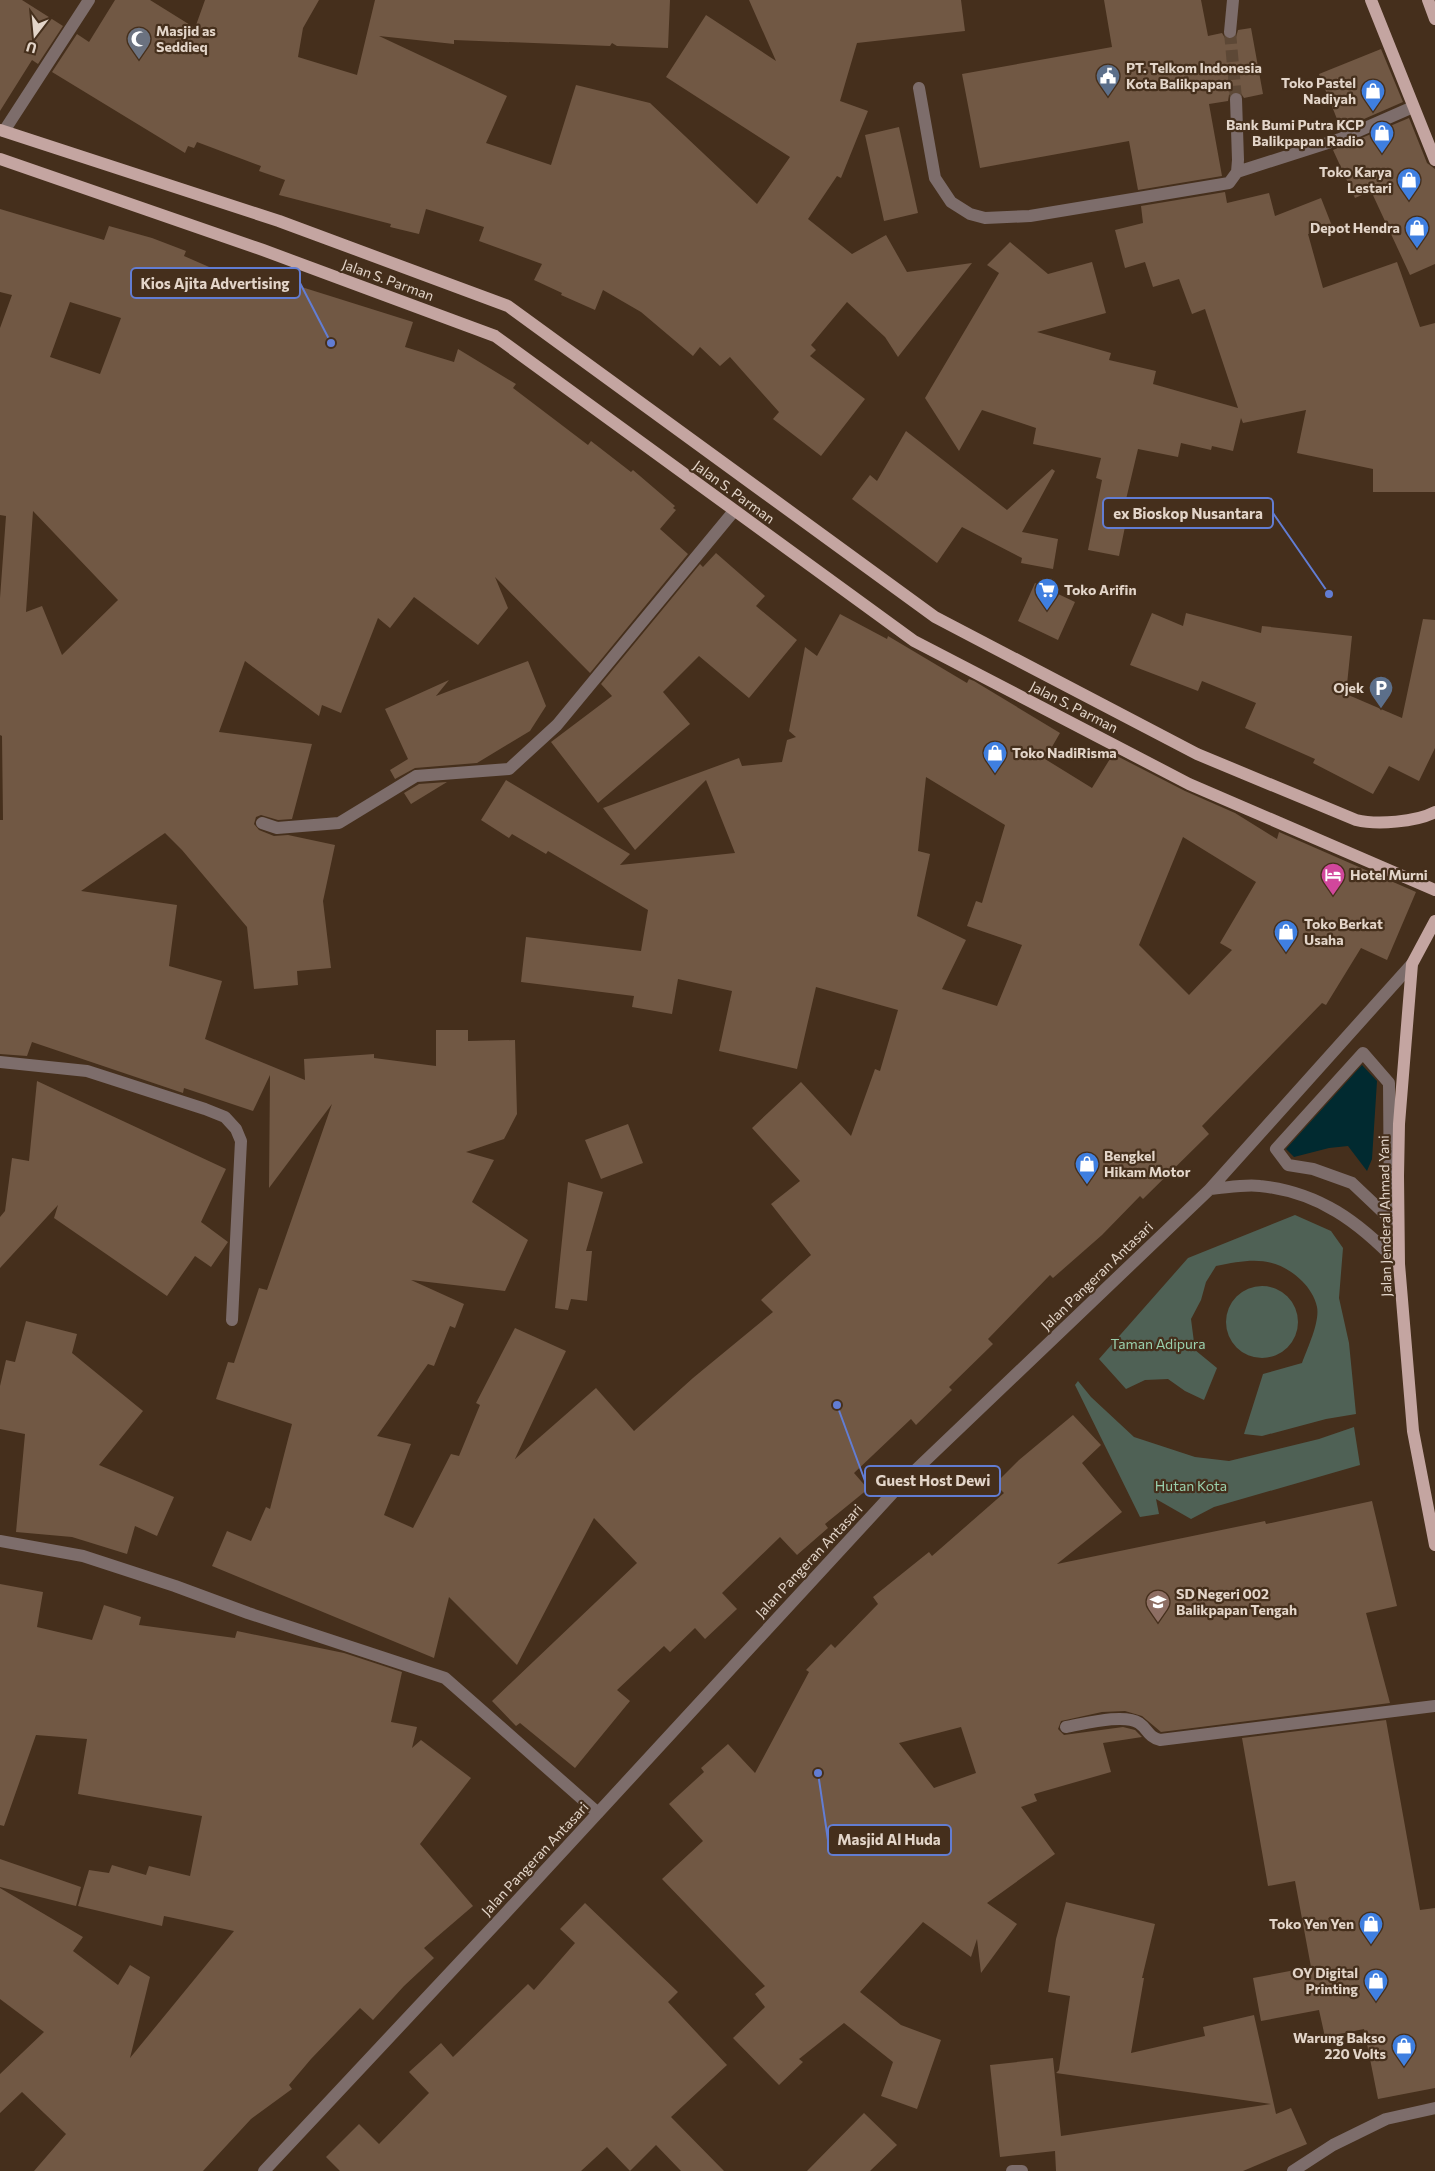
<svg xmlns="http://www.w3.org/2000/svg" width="1435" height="2171" font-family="Commissioner,sans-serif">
<rect width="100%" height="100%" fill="#452f1c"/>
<!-- green -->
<path fill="#4f6155" d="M 1295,1215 L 1331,1231 L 1343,1248 L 1339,1298 L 1349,1343 L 1356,1414 L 1326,1419 L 1262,1436 L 1244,1434 L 1263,1374 L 1302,1363 C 1307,1349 1320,1322 1317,1307 C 1315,1297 1309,1288 1302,1281 C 1275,1255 1250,1259 1216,1266 L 1206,1282 L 1201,1300 L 1191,1319 L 1195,1350 L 1217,1368 L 1204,1400 L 1185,1391 L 1168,1379 L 1145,1380 L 1126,1389 L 1099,1359 L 1188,1258 Z
M1226 1322a36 36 0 1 1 72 0a36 36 0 1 1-72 0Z
M 1078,1381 L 1091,1397 L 1134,1437 L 1195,1457 L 1229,1461 L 1319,1439 L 1354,1427 L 1360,1465 L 1214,1507 L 1191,1519 L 1156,1499 L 1159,1514 L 1140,1517 L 1075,1385 Z"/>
<!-- water -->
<path fill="#012a30" d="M 1362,1065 L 1377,1081 L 1372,1159 L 1367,1171 L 1348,1146 L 1329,1148 L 1294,1157 L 1286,1149 Z"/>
<!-- building -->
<path fill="#715844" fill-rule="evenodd" d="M 0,0 L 22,0 L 63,26 L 38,64 L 32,60 L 0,111 Z
M 115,0 L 150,0 L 195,28 L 205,0 L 319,0 L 303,28 L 298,57 L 357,75 L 375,0 L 670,0 L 668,48 L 617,46 L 612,43 L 610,46 L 454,40 L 454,44 L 379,36 L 507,96 L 486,143 L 551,165 L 576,85 L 650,103 L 757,204 L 790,157 L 666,77 L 706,15 L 776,61 L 749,0 L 961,0 L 965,31 L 857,43 L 840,101 L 868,111 L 841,178 L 837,176 L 808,219 L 852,254 L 886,235 L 907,272 L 972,263 L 898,357 L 885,337 L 847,302 L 811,345 L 816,350 L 810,356 L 865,399 L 821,456 L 773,419 L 779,412 L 730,357 L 720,366 L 700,347 L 693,356 L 641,312 L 603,290 L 595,310 L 561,295 L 562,293 L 534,280 L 542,264 L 479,241 L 484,227 L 426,209 L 419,234 L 390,227 L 391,224 L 279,195 L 285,180 L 259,171 L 261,166 L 197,142 L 194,148 L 188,146 L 185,153 L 52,72 L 77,34 L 89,42 Z
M 1104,0 L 1201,0 L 1208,36 L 1222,33 L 1225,38 L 1230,40 L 1236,37 L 1238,30 L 1251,28 L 1263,94 L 1244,98 L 1240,92 L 1235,91 L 1229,95 L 1228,101 L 1209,104 L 1222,176 L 1138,190 L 1129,141 L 980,168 L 962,74 L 1112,47 Z
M 1381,49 L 1403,102 L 1341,129 L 1319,74 Z
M 1409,118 L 1427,163 L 1435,169 L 1435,264 L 1410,275 L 1371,191 L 1355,198 L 1333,150 Z
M 899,127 L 918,213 L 884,221 L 865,135 Z
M 1225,192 L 1227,203 L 1269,193 L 1275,216 L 1321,198 L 1332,226 L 1308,234 L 1323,288 L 1397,262 L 1420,327 L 1435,323 L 1435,492 L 1373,492 L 1373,469 L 1297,453 L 1306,410 L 1243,423 L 1241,418 L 1233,451 L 1212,446 L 1211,450 L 1181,443 L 1178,457 L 1138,449 L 1123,512 L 1128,512 L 1119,556 L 1088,550 L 1102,480 L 1096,478 L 1101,458 L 1033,444 L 1036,428 L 982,410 L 959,451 L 925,398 L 999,273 L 987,265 L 1010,242 L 1048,274 L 1092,262 L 1106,313 L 1037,332 L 1111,353 L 1109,360 L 1156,371 L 1153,384 L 1238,408 L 1205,309 L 1192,314 L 1179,279 L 1153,287 L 1145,262 L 1125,268 L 1115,230 L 1143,223 L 1141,206 Z
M 0,209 L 104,240 L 109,226 L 152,238 L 186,251 L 184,256 L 271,294 L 276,279 L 413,322 L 405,347 L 454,362 L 458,349 L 516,384 L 513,388 L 588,445 L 591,441 L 631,472 L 633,470 L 675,506 L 673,508 L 676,510 L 660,529 L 688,554 L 590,673 L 495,577 L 508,608 L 478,645 L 414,597 L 390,628 L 378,618 L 341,713 L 322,705 L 319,716 L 245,661 L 219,732 L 312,744 L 292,819 L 278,820 L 261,815 L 256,817 L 254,824 L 259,830 L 274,836 L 288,835 L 335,845 L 323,901 L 331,968 L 297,971 L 298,985 L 254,989 L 247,927 L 182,850 L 165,833 L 81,891 L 177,905 L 169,966 L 222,981 L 205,1039 L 305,1080 L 304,1059 L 374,1054 L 374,1058 L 436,1066 L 436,1030 L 468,1030 L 468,1041 L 515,1040 L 517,1114 L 504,1139 L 466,1152 L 494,1160 L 472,1202 L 528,1240 L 505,1291 L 411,1280 L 464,1304 L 455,1328 L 450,1326 L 434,1366 L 428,1364 L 377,1436 L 411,1444 L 384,1515 L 413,1528 L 451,1454 L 459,1456 L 480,1405 L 476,1403 L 515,1328 L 566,1351 L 515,1459 L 596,1388 L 634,1431 L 693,1378 L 773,1312 L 761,1300 L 811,1255 L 771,1204 L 800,1181 L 752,1128 L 801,1082 L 851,1136 L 875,1069 L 880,1071 L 898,1010 L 816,987 L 797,1069 L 719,1051 L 732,991 L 678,979 L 672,1014 L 632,1007 L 634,996 L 521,982 L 526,937 L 641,951 L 648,910 L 548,851 L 546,854 L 512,834 L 509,838 L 481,820 L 506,780 L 630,854 L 620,865 L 735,853 L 706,780 L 635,850 L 603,808 L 739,758 L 742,766 L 782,762 L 787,740 L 796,737 L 789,731 L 805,647 L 817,656 L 840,614 L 887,639 L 888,636 L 967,683 L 969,679 L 974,681 L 1060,733 L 1045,759 L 1092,788 L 1113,754 L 1185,791 L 1235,813 L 1277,839 L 1279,832 L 1416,892 L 1387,960 L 1361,948 L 1326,1005 L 1322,1003 L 1202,1126 L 1209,1134 L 1143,1199 L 1140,1196 L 1102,1235 L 1053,1278 L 1050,1275 L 988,1339 L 993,1344 L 949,1387 L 952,1390 L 916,1425 L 911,1419 L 854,1473 L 868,1489 L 825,1524 L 828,1528 L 797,1555 L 780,1537 L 722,1593 L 737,1609 L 705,1639 L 695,1628 L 670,1652 L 664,1646 L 617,1690 L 630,1701 L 575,1768 L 520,1723 L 516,1726 L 492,1701 L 637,1563 L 594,1518 L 517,1665 L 449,1597 L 434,1658 L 212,1566 L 227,1531 L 251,1541 L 266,1507 L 270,1509 L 292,1424 L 216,1399 L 228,1362 L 234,1363 L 259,1288 L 267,1290 L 332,1104 L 269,1188 L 270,1075 L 253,1111 L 184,1088 L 183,1093 L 32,1042 L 27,1056 L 0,1054 L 0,820 L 3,820 L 2,736 L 0,735 L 0,598 L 6,516 L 0,515 L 0,328 L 12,295 L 0,292 ZM 70,302 L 121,318 L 100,374 L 50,357 ZM 33,511 L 118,600 L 62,655 L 42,606 L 26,612 ZM 926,777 L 1005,825 L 982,903 L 976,901 L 967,926 L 1022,945 L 997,1006 L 942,989 L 966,940 L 917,916 L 930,854 L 918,851 ZM 1183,837 L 1256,882 L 1220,943 L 1232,950 L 1189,995 L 1139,945 Z
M 906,431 L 1007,510 L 1052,469 L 1055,471 L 1022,532 L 1058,539 L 1053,569 L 1021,563 L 1022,558 L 962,527 L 937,563 L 852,499 L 870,475 L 877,481 Z
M 716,553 L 765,596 L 756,606 L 797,640 L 749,698 L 699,656 L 663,692 L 690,724 L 598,803 L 551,742 L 612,696 L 601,684 L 700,564 L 703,567 Z
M 1035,583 L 1075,602 L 1058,640 L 1018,621 Z
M 1152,613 L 1183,626 L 1186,613 L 1261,633 L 1262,626 L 1352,636 L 1346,694 L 1402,718 L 1423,619 L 1435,620 L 1435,748 L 1419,781 L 1389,766 L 1373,794 L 1313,763 L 1315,759 L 1245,728 L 1256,703 L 1202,681 L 1198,691 L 1130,665 Z
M 528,661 L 546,706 L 530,731 L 477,763 L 415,768 L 395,779 L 390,770 L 408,759 L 385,709 L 449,680 L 436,696 Z
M 447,782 L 411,804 L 404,793 L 419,784 Z
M 37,1081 L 226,1169 L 201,1222 L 228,1242 L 211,1267 L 195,1256 L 167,1296 L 54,1218 L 58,1205 L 0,1268 L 0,1217 L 5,1211 L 12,1158 L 29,1161 Z
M 628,1124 L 643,1163 L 601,1179 L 585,1140 Z
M 568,1182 L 603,1192 L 586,1251 L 592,1251 L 587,1301 L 571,1299 L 568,1310 L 555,1308 Z
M 26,1321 L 77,1334 L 72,1353 L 143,1411 L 99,1465 L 174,1497 L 157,1536 L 135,1526 L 127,1554 L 72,1537 L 16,1532 L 25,1434 L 0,1429 L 0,1386 L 6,1360 L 15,1362 Z
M 1073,1415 L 1101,1445 L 1082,1463 L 1122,1512 L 1057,1564 L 1265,1521 L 1266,1524 L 1372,1501 L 1397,1606 L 1366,1613 L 1390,1703 L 1161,1732 L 1142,1716 L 1125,1711 L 1102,1712 L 1061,1721 L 1058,1729 L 1064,1735 L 1123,1727 L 1135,1730 L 1142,1737 L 1103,1743 L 1111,1772 L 1034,1794 L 1037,1801 L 1021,1807 L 1055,1854 L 987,1903 L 1017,1924 L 981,1973 L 977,1939 L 971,1957 L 923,1922 L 860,1992 L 901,2025 L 941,2040 L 917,2109 L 881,2096 L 893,2062 L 844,2023 L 799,2059 L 803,2062 L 779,2085 L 733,2038 L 765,2007 L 755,1994 L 765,1986 L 662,1879 L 703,1841 L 669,1804 L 704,1772 L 701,1768 L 728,1744 L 755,1773 L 809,1672 L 806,1670 L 831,1644 L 835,1648 L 878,1604 L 873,1597 L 929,1552 L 932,1556 L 1004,1493 L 995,1484 L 1019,1460 ZM 961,1727 L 976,1773 L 934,1788 L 899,1743 Z
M 0,1584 L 43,1592 L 37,1627 L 92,1640 L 104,1605 L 141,1617 L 139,1625 L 235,1638 L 237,1631 L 344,1653 L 402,1672 L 391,1722 L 417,1727 L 412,1748 L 421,1740 L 471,1778 L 420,1844 L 473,1906 L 424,1948 L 434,1958 L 404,1986 L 373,2020 L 360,2008 L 311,2059 L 289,2085 L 292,2089 L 251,2119 L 203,2171 L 34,2171 L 66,2134 L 22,2092 L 0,2113 L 0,2074 L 44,2032 L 0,1999 L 0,1888 L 83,1937 L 73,1951 L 118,1985 L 130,1965 L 150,1977 L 130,2058 L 234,1931 L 164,1916 L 162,1926 L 78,1906 L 89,1870 L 109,1873 L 112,1865 L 146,1875 L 149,1866 L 190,1876 L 202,1816 L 78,1794 L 87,1739 L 36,1735 L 4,1826 L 0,1825 Z
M 1386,1720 L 1420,1910 L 1435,1908 L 1435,2088 L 1378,2099 L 1364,2029 L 1325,2037 L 1319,2010 L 1261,2021 L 1253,1978 L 1311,1967 L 1295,1881 L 1268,1886 L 1242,1738 Z
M 0,1859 L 81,1887 L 76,1906 L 0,1887 Z
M 1066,1902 L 1155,1924 L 1142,1978 L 1144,1978 L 1131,2053 L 1205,2036 L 1203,2027 L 1254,2015 L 1276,2114 L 1291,2108 L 1307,2144 L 1243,2171 L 1056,2171 L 1055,2151 L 1000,2157 L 990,2065 L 1053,2058 L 1061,2136 L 1271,2104 L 1056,2073 L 1059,2070 L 1070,1996 L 1048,1992 L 1056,1939 Z
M 585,1903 L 678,1992 L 668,2002 L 727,2065 L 671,2117 L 724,2171 L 681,2171 L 656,2145 L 630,2171 L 607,2147 L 581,2171 L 340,2171 L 326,2157 L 359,2124 L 379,2144 L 429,2093 L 409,2072 L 441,2043 L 453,2057 L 528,1984 L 534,1990 L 575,1943 L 560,1929 Z
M 864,2113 L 897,2145 L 870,2171 L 807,2171 Z"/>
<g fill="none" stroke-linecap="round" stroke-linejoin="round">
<!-- minor-tunnel -->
<path stroke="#5d4836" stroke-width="12" stroke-dasharray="12 6" stroke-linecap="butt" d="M 1230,32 L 1236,99"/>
<!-- minor -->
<path stroke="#7d6d6b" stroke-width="12" d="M 1230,32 L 1233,0
M 919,88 L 935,178 L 951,202 L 970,214 L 985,218 L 1030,216 L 1229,183 L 1237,172 L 1238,160 L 1236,99
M 4,131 L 89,0
M 1237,172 L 1340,139 L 1413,107
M 262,823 L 277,828 L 339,823 L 416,776 L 509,769 L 557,725 L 734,511
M 1363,1053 L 1389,1083 L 1390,1219 L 1352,1183 L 1313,1169 L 1288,1165 L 1276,1149 Z
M 0,1062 L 87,1071 L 205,1109 L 225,1117 L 236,1129 L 241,1141 L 232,1320
M 1210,1189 C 1226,1188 1244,1184 1260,1186 C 1319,1192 1359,1222 1399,1264
M 0,1541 L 83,1556 L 175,1586 L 248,1613 L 445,1678 L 598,1813
M 1066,1727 C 1084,1724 1124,1713 1139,1723 C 1148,1729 1148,1737 1160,1740 L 1435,1706
M 264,2171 L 502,1917 L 902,1483 L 1210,1189 L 1412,964
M 1012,2171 L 1022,2171
M 1293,2171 L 1333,2145 L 1386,2119 L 1435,2108"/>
<!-- major -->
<path stroke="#c4a5a1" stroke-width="12" d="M 1371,0 L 1435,160
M 1428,0 L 1435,19
M 0,130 L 279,221 L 508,306 L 935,617 L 1197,754 L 1356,820 C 1377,825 1416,822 1435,812
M 0,159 L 263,250 L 495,336 L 914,641 L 1189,784 L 1435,890
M 1435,921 L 1412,964 L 1399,1124 L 1398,1176 L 1399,1264 L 1413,1431 L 1435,1545"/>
</g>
<!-- icons -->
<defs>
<symbol id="mosque-pin" viewBox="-11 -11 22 30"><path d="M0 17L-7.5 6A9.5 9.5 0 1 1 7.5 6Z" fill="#6b7280" stroke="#452f1c"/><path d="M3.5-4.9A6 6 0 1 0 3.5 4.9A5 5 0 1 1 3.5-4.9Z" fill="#fff"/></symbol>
<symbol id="civic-pin" viewBox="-11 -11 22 30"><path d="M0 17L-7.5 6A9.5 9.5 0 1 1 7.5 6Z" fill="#5c6f8a" stroke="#452f1c"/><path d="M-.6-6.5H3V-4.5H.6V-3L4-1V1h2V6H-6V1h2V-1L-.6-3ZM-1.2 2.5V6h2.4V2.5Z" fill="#fff"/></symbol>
<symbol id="shop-pin" viewBox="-11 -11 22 30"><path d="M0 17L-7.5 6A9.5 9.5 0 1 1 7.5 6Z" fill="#3f7fe0" stroke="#452f1c"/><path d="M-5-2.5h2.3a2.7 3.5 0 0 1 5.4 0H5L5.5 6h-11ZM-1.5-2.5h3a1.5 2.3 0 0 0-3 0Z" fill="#fff"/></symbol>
<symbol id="supermarket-pin" viewBox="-11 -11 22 30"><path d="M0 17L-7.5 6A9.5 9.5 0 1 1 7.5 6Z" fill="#3f7fe0" stroke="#452f1c"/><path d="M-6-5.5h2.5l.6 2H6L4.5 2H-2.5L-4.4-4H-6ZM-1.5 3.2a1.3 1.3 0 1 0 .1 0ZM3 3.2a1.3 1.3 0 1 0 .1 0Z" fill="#fff"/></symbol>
<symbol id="parking-pin" viewBox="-11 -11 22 30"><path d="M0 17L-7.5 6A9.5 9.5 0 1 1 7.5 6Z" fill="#5c6f8a" stroke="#452f1c"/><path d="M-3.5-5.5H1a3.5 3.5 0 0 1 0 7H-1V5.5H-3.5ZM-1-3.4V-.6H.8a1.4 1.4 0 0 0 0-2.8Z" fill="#fff"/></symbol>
<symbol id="hotel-pin" viewBox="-11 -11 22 30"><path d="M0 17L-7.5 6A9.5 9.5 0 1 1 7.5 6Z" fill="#d1479c" stroke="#452f1c"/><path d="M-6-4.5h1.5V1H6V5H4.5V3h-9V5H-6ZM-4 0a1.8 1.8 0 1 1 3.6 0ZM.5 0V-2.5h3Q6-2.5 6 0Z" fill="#fff"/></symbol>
<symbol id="school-pin" viewBox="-11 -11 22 30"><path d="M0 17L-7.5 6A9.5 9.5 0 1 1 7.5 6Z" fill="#8d6e63" stroke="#452f1c"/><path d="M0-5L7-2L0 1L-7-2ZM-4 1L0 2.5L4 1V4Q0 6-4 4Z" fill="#fff"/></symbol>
</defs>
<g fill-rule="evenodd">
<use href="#mosque-pin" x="125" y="25" width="28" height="38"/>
<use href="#civic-pin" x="1094" y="62" width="28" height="38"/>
<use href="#shop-pin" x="1359" y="77" width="28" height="38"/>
<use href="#shop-pin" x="1368" y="119" width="28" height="38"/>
<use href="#shop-pin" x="1395" y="166" width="28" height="38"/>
<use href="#shop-pin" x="1403" y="214" width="28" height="38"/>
<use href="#supermarket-pin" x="1033" y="576" width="28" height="38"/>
<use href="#parking-pin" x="1367" y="674" width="28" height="38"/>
<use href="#shop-pin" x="981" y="739" width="28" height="38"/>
<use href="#hotel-pin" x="1319" y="861" width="28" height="38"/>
<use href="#shop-pin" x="1272" y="918" width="28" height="38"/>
<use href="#shop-pin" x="1073" y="1150" width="28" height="38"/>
<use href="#school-pin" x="1144" y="1588" width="28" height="38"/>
<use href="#shop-pin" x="1357" y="1910" width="28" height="38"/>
<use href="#shop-pin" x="1362" y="1967" width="28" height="38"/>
<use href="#shop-pin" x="1390" y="2032" width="28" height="38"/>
</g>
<g text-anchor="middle" stroke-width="4.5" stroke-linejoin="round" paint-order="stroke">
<!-- poi labels -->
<g font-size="14" font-weight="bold" fill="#e3d5c9" stroke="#452f1c" text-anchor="start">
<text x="156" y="36">Masjid as<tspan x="156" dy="16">Seddieq</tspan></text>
<text x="1126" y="73">PT. Telkom Indonesia<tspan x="1126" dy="16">Kota Balikpapan</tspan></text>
<text x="1356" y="88" text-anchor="end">Toko Pastel<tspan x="1356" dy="16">Nadiyah</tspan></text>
<text x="1364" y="130" text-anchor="end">Bank Bumi Putra KCP<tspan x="1364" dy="16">Balikpapan Radio</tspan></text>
<text x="1392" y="177" text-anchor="end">Toko Karya<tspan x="1392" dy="16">Lestari</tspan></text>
<text x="1400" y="233" text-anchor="end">Depot Hendra</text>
<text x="1064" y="595">Toko Arifin</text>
<text x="1364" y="693" text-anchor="end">Ojek</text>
<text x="1012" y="758">Toko NadiRisma</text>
<text x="1350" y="880">Hotel Murni</text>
<text x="1304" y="929">Toko Berkat<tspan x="1304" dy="16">Usaha</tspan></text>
<text x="1104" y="1161">Bengkel<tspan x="1104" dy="16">Hikam Motor</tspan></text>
<text x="1176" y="1599">SD Negeri 002<tspan x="1176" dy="16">Balikpapan Tengah</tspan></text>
<text x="1354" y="1929" text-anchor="end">Toko Yen Yen</text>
<text x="1358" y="1978" text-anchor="end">OY Digital<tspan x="1358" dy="16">Printing</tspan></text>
<text x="1386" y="2043" text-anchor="end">Warung Bakso<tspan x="1386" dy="16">220 Volts</tspan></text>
</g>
<!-- street labels -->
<g font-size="14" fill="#e3d5c9" stroke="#452f1c">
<text transform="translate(388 280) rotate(20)" y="5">Jalan S. Parman</text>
<text transform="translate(734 492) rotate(36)" y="5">Jalan S. Parman</text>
<text transform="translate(1074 707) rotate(27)" y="5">Jalan S. Parman</text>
<text transform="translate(1385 1216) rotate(-91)" y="5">Jalan Jenderal Ahmad Yani</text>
<text transform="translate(1097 1276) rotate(-44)" y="5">Jalan Pangeran Antasari</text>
<text transform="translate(809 1561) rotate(-47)" y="5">Jalan Pangeran Antasari</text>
<text transform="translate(535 1859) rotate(-47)" y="5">Jalan Pangeran Antasari</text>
</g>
<!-- park labels -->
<g font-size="14" fill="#9ad0ad" stroke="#452f1c">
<text x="1158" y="1349">Taman Adipura</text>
<text x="1191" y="1491">Hutan Kota</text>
</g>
</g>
<!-- callouts -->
<path fill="none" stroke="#627dd3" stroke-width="2" d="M331 343L300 283M1329 594L1273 513M837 1405L865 1481M818 1773L828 1840"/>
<g fill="#627dd3" stroke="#452f1c" stroke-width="2">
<circle cx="331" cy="343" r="5"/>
<circle cx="1329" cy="594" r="5"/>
<circle cx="837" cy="1405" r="5"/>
<circle cx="818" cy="1773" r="5"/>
</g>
<g fill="#452f1c" stroke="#627dd3" stroke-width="2">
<rect x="131" y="268" width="169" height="30" rx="5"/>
<rect x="1103" y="498" width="170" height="30" rx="5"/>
<rect x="865" y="1466" width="135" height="30" rx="5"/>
<rect x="828" y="1825" width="123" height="30" rx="5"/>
</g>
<g font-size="15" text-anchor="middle" font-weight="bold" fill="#e3d5c9">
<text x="215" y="289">Kios Ajita Advertising</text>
<text x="1188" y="519">ex Bioskop Nusantara</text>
<text x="933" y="1486">Guest Host Dewi</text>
<text x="889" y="1845">Masjid Al Huda</text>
</g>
<!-- north arrow -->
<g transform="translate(35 35) rotate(196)" stroke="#452f1c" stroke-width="4" paint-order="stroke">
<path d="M0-4L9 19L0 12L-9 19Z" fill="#e3d5c9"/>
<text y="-8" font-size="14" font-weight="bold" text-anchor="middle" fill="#e3d5c9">U</text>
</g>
</svg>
